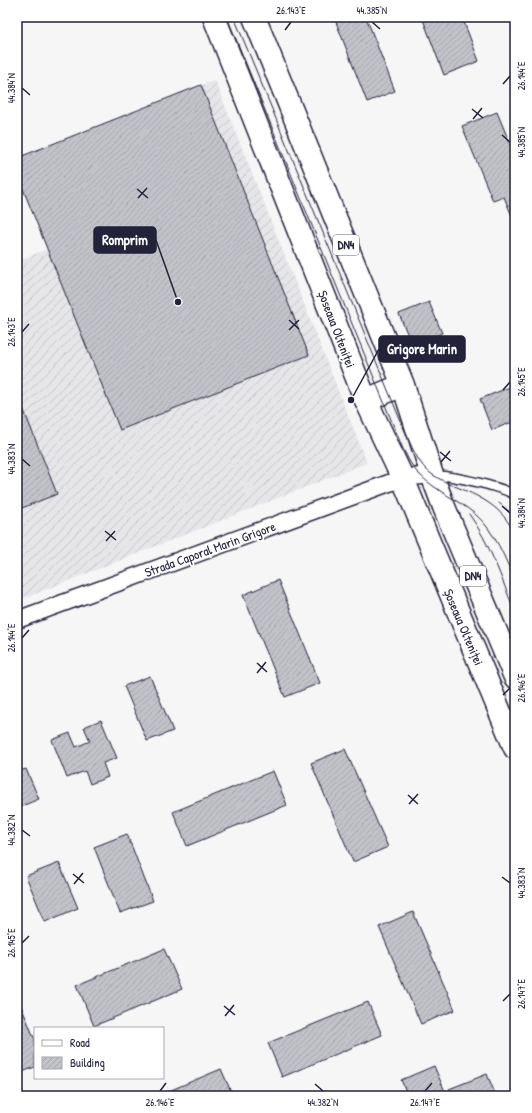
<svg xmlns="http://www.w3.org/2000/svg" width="532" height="1113" font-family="'Patrick Hand',sans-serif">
<defs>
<pattern id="industrial-furrows" width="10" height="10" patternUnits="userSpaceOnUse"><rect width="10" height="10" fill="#e6e6e9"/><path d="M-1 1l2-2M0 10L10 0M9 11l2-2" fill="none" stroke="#c5c5c9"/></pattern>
<pattern id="building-hatch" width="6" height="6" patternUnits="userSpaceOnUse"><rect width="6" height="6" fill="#c2c2c9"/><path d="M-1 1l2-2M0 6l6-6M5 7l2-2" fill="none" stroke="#a6a6ae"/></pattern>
</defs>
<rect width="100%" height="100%" fill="#f6f6f7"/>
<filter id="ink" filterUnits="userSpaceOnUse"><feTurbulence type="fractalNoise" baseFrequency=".025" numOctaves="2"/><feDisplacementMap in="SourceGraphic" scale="8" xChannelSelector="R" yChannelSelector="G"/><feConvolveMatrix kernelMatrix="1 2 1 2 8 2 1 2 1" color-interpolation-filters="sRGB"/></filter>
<g filter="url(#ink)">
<!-- industrial -->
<path fill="url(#industrial-furrows)" d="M 215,80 L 367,463 L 17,601 L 17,261 L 47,249 L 17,174 L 17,158 Z"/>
<!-- building -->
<path fill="url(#building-hatch)" stroke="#22223b" d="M 334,17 L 366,17 L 395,91 L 367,102 Z
M 422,17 L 462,17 L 479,61 L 444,75 Z
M 201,85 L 309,355 L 120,430 L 17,174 L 17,158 Z
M 497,112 L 515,156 L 515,214 L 512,216 L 504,197 L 493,201 L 462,126 Z
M 429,302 L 442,333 L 412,345 L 399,314 Z
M 515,385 L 515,421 L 492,430 L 480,399 Z
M 17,393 L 57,494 L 17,510 Z
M 278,580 L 320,683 L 285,697 L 243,595 Z
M 150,676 L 173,731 L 147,741 L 124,686 Z
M 101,720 L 117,758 L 103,763 L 108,777 L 90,784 L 85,771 L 67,778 L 52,740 L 70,733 L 76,747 L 90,741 L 84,727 Z
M 345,749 L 388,847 L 353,862 L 311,763 Z
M 26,769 L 39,799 L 17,808 L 17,772 Z
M 273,771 L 287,805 L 187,846 L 173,812 Z
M 127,834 L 153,901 L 120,913 L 94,847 Z
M 59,863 L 78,908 L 45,922 L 26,876 Z
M 413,912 L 455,1010 L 421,1024 L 379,927 Z
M 164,949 L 182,989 L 94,1026 L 77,985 Z
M 17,996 L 35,1040 L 35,1067 L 17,1074 Z
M 368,1002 L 382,1035 L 282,1077 L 268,1043 Z
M 434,1066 L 447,1096 L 408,1096 L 401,1080 Z
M 221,1069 L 233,1096 L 157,1096 Z
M 487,1074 L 496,1096 L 452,1096 L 449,1089 Z"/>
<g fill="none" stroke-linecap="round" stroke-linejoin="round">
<defs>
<path id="service" d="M 433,475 C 453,476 469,480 488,485 C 498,488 507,490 515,495"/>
<path id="minor" d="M 17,620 L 389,483 L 411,477 L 432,475"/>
<path id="primary" d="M 214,17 L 364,396 L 403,479 L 515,748
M 254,17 L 403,385 L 432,475 L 444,507 L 515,677
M 366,400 L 403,385"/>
</defs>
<!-- service casing -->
<use href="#service" stroke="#22223b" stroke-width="11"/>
<!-- minor casing -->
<use href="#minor" stroke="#22223b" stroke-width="19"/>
<!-- primary casing -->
<use href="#primary" stroke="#22223b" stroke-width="25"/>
<!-- service -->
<use href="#service" stroke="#fff" stroke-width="8"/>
<!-- minor -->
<use href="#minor" stroke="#fff" stroke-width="16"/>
<!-- primary -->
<use href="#primary" stroke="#fff" stroke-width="22"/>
<!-- tram -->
<path stroke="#22223b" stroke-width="1" d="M 227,17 L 403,449 C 408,458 412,468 420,475 C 436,491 458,500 475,514 C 494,530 506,559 515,582
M 234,17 L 404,429 C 410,443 419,467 433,475 C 439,479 446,482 452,485 C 479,496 503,506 515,535
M 499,503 L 511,513 L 515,519
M 469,514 C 490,543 501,578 515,612"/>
</g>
</g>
<!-- ticks -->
<path fill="none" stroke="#22223b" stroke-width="1.5" d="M 372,22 L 380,29M 285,30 L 291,22M 503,84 L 510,76M 22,88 L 30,95M 472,109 L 483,118M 473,119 L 482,108M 502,135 L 510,142M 137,189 L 148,198M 138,198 L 147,188M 289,320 L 299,329M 289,330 L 299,320M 22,332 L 29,324M 503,390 L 510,382M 440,452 L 451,461M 22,459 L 30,466M 441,462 L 450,451M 502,506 L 510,513M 105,531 L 116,540M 106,541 L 115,531M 22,638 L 29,630M 257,663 L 267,672M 257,673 L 266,662M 503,695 L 510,688M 408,795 L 418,804M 409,804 L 418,794M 22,830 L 30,836M 73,874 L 84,883M 502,877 L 510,883M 74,884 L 83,873M 22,943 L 29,936M 503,1001 L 510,994M 224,1006 L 235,1015M 225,1016 L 234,1005M 315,1084 L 323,1091M 160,1091 L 166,1083M 425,1091 L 432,1083"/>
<g text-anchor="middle" stroke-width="3.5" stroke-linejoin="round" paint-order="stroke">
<!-- shield labels -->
<g fill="#fff" stroke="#646476" stroke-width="1">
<rect x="333" y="235" width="26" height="20" rx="3"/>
<rect x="460" y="566" width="26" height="20" rx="3"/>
</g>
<g font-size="12" font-weight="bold" fill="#22223b">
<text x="346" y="249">DN4</text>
<text x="473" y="580">DN4</text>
</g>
<!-- street labels -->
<g font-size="13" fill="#22223b" stroke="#fff">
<text transform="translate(337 329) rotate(69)" y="5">Șoseaua Olteniței</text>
<text transform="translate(210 549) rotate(-20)" y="5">Strada Caporal Marin Grigore</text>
<text transform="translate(464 627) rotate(67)" y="5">Șoseaua Olteniței</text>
</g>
</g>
<!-- callouts -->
<path fill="none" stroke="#22223b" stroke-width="1.5" d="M178 302L156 240M351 400L379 349"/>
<g fill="#22223b" stroke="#fff" stroke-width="1.5">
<circle cx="178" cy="302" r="4"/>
<circle cx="351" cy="400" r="4"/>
</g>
<g fill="#22223b" stroke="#22223b" stroke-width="1.5">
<rect x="94" y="227" width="62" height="26" rx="4"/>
<rect x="379" y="336" width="86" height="26" rx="4"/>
</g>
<g font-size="14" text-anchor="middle" font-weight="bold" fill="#fff">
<text x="125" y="245">Romprim</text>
<text x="422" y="354">Grigore Marin</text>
</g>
<!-- margin -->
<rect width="532" height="1113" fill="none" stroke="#fff" stroke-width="44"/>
<!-- legend -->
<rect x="34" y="1027" width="130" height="52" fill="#ffffff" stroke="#a7a7b1"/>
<rect x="42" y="1040" width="20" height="6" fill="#ffffff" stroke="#a7a7b1"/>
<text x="70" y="1047" font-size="12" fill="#22223b">Road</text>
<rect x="42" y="1057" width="20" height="12" fill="url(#building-hatch)" stroke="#a7a7b1"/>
<text x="70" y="1067" font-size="12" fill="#22223b">Building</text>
<rect x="22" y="22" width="488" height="1069" fill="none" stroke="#22223b" stroke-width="1.5"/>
<g font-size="10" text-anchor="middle" fill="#22223b">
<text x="291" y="14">26.143°E</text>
<text x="372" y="14">44.385°N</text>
<text transform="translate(521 76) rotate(-90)" y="4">26.144°E</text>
<text transform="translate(11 88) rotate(-90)" y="4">44.384°N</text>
<text transform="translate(521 142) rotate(-90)" y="4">44.385°N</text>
<text transform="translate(11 332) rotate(-90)" y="4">26.143°E</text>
<text transform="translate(521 382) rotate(-90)" y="4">26.145°E</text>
<text transform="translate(11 459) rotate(-90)" y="4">44.383°N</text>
<text transform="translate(521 513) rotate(-90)" y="4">44.384°N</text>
<text transform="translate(11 638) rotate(-90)" y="4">26.144°E</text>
<text transform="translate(521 688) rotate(-90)" y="4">26.146°E</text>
<text transform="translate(11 830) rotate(-90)" y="4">44.382°N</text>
<text transform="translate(521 883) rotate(-90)" y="4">44.383°N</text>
<text transform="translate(11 943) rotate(-90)" y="4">26.145°E</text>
<text transform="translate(521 994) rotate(-90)" y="4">26.147°E</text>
<text x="160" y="1106">26.146°E</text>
<text x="323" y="1106">44.382°N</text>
<text x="425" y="1106">26.147°E</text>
</g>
</svg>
